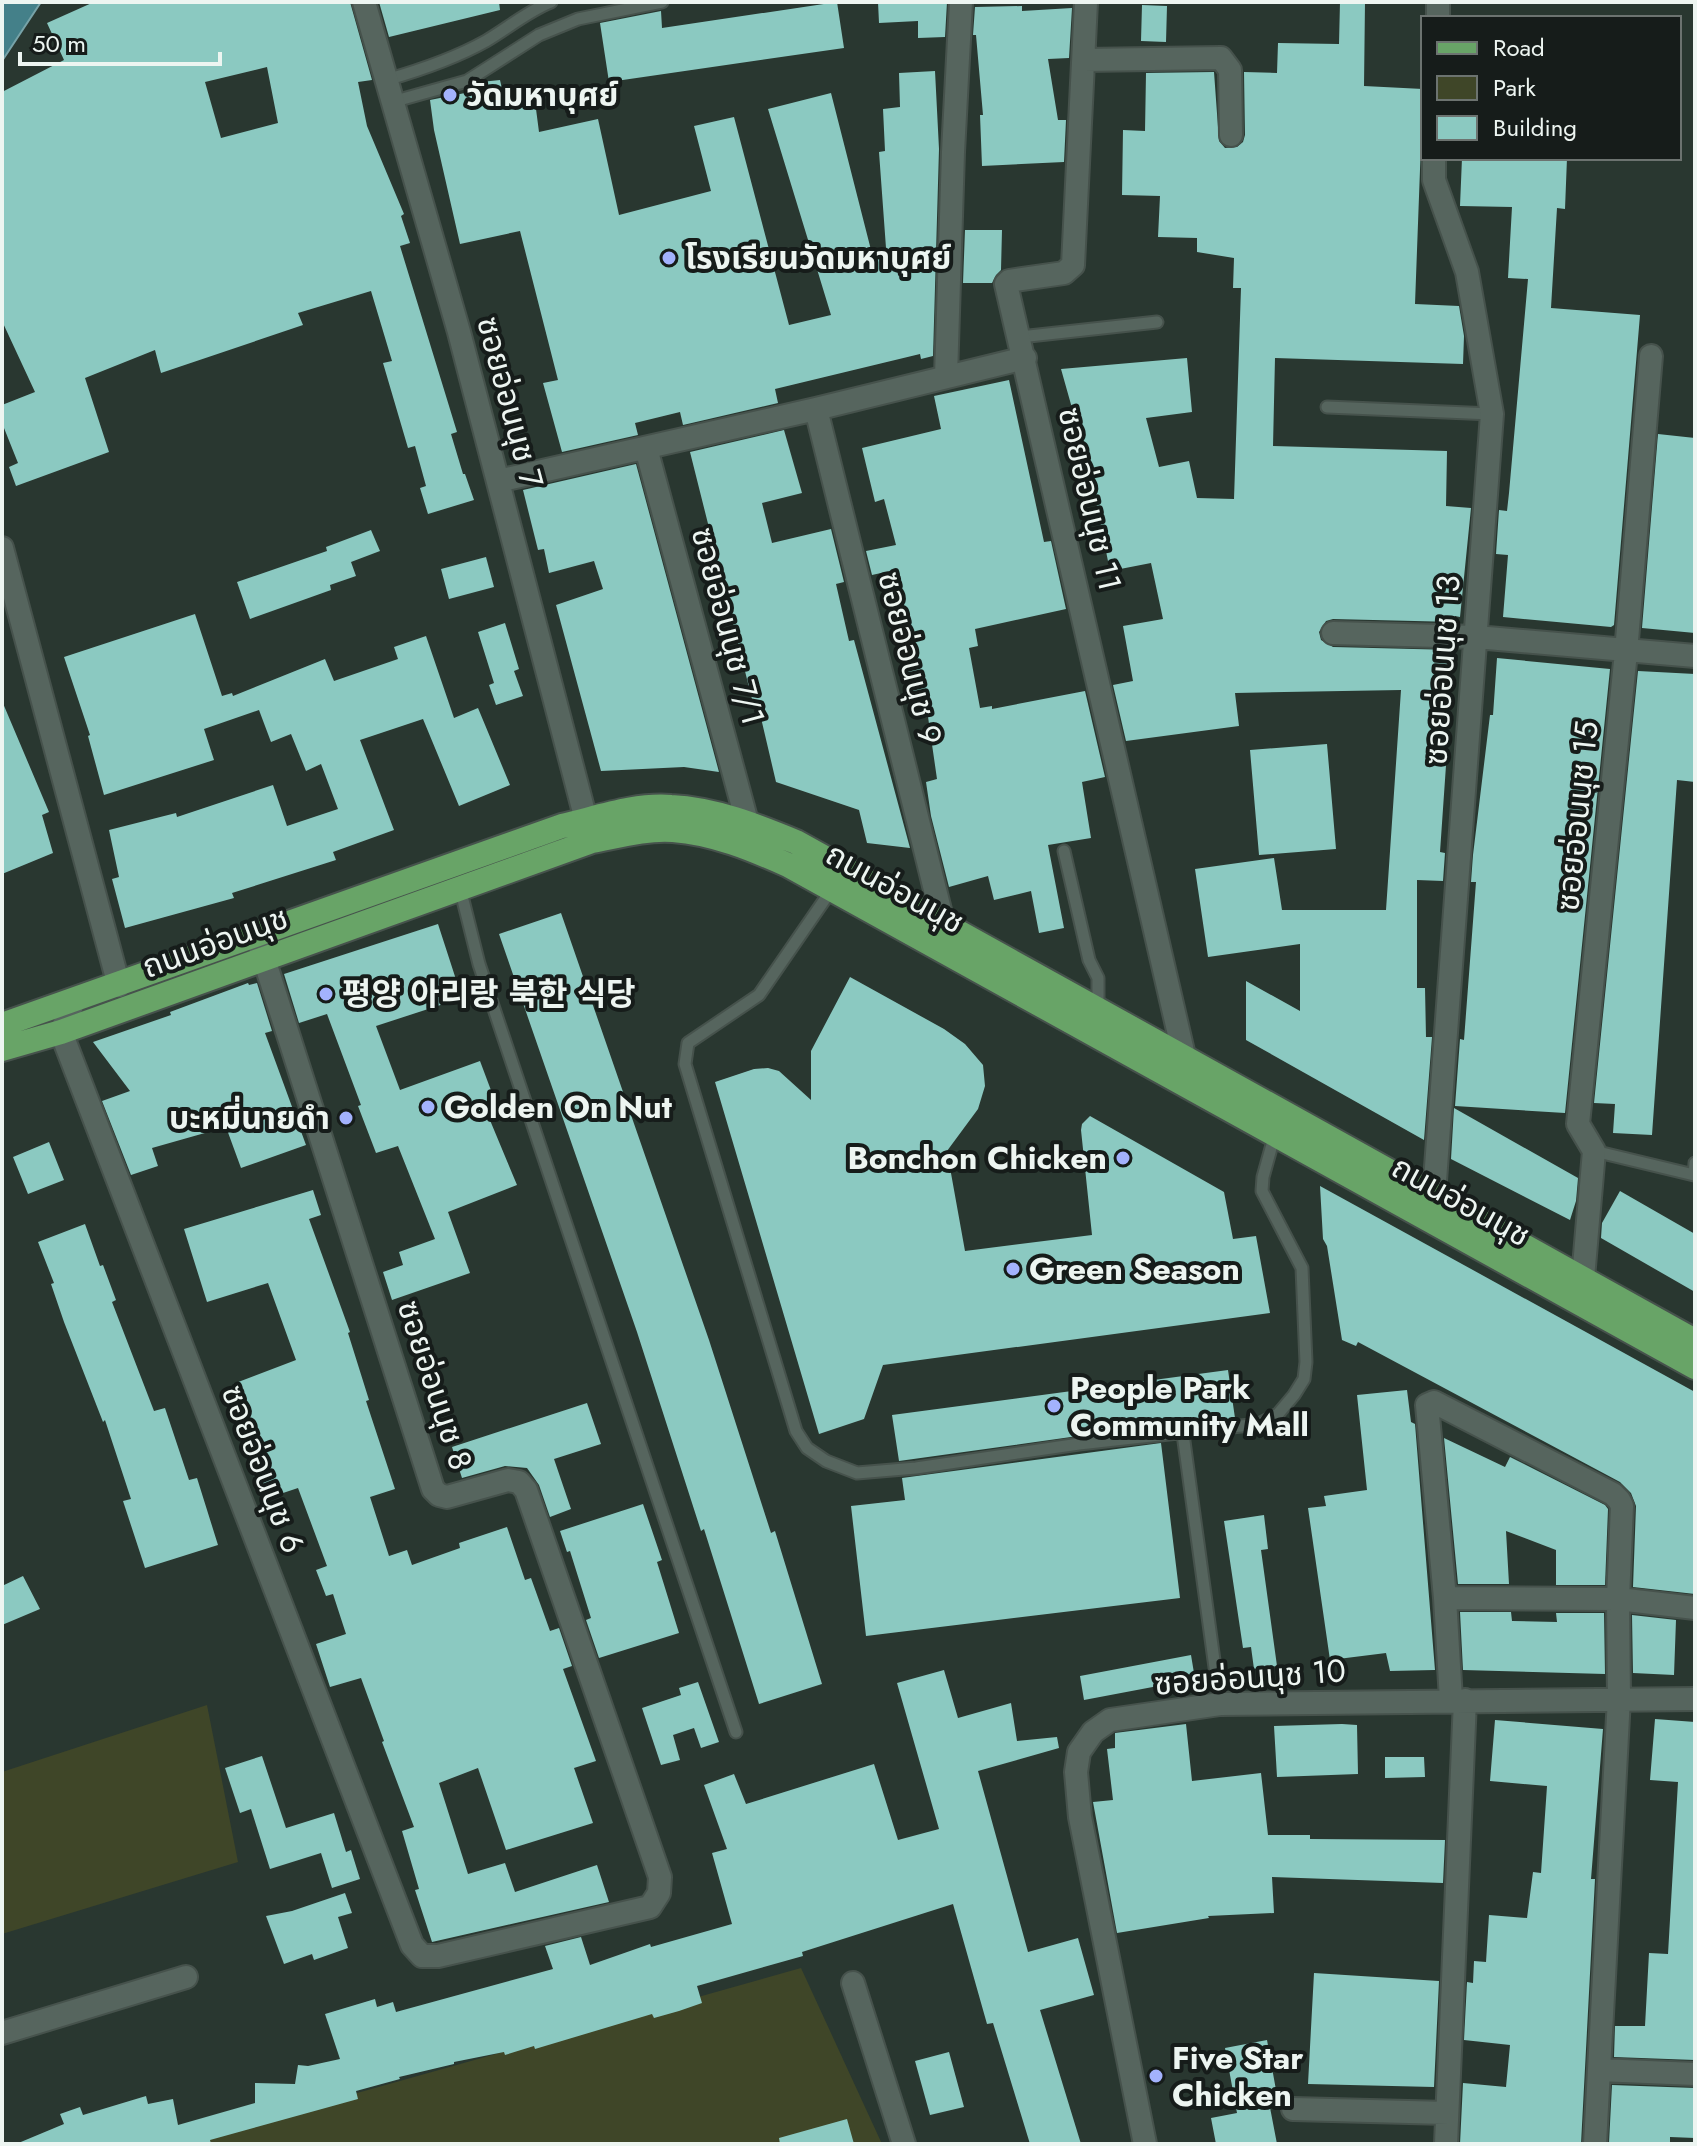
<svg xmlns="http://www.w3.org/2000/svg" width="1697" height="2146" font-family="Jost,'Noto Sans KR','Noto Sans Thai',sans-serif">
<rect width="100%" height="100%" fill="#293730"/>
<!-- green -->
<path fill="#3f4628" d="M 207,1705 L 238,1862 L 2,1934 L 2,1772 Z
M 801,1968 L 882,2144 L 176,2144 Z"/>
<!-- water -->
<path fill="#448089" stroke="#77a3a8" stroke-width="2" d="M 2,2 L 41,2 L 2,61 Z"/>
<!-- building -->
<path fill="#8bc9c1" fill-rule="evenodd" d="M 94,2 L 350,2 L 372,80 L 358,82 L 367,126 L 404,214 L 401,216 L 410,243 L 400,246 L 457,432 L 451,434 L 463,474 L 465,474 L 474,500 L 428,514 L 420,488 L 426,486 L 415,446 L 408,448 L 383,363 L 392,361 L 371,291 L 298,313 L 303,325 L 161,373 L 155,350 L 85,378 L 109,452 L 16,486 L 9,467 L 18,463 L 2,423 L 2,405 L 35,392 L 2,321 L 2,92 L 64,60 L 47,23 ZM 267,67 L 278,123 L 221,138 L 205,82 Z
M 379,2 L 499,2 L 500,10 L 389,37 Z
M 837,2 L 844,48 L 609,82 L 600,23 L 661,11 L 662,28 Z
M 878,2 L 947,2 L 945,37 L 918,38 L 918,21 L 879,23 Z
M 1340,2 L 1365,2 L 1364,86 L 1423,89 L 1415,304 L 1459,306 L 1464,336 L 1463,364 L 1275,358 L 1273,446 L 1447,451 L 1446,506 L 1471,508 L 1460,617 L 1455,616 L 1455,622 L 1333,619 L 1326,621 L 1319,632 L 1321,640 L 1333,647 L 1454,650 L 1440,852 L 1445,853 L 1443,881 L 1417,880 L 1417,988 L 1425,988 L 1426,1037 L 1432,1037 L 1424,1140 L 1246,1040 L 1246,981 L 1300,1011 L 1300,944 L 1208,957 L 1195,869 L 1274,858 L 1282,910 L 1386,910 L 1401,690 L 1235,693 L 1239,726 L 1126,741 L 1113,685 L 1133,681 L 1123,626 L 1163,619 L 1151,563 L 1110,571 L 1090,472 L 1061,369 L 1187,358 L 1192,412 L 1146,418 L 1159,467 L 1189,461 L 1197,498 L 1234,499 L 1241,288 L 1233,288 L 1234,258 L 1197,252 L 1197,238 L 1158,237 L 1160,196 L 1122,195 L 1123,130 L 1145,131 L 1146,73 L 1214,72 L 1219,141 L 1225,148 L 1237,147 L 1243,142 L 1245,135 L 1244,72 L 1277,73 L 1278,43 L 1339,44 Z
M 1142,5 L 1167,6 L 1166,42 L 1141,41 Z
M 1022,6 L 1022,11 L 1072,8 L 1069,58 L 1048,59 L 1058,120 L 1066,120 L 1064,162 L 982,166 L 980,115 L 983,115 L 976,35 L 973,35 L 975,7 Z
M 935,71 L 939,149 L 933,356 L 921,359 L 920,354 L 775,389 L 778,403 L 683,425 L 680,412 L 635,423 L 638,435 L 562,452 L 543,383 L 558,380 L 520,231 L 460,244 L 434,130 L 430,100 L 465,93 L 465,90 L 481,82 L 500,80 L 502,89 L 533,86 L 539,132 L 598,119 L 619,215 L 711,191 L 694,126 L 734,117 L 789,325 L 831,315 L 768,109 L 831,93 L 871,250 L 886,248 L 879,152 L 885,151 L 883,109 L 900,107 L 899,73 Z
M 1462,158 L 1567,158 L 1565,209 L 1557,208 L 1551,308 L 1640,315 L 1614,625 L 1611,627 L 1503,617 L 1508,555 L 1496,554 L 1499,510 L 1507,511 L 1509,493 L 1528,279 L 1508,278 L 1512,207 L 1460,206 Z
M 965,230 L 1002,230 L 1001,270 L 996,275 L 992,283 L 963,283 Z
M 1009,380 L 1044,542 L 1051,541 L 1066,609 L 975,629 L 978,646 L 969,648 L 980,708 L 992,706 L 992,709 L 1085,691 L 1105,777 L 1082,782 L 1091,838 L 1048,845 L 1064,928 L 1039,933 L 1031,891 L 994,900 L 988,876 L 949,887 L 931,816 L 926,782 L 937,779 L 926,703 L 912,705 L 906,668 L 913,667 L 890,571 L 872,575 L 866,551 L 896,545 L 884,499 L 875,502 L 862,448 L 941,429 L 934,396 Z
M 784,430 L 802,493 L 762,503 L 772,543 L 831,529 L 844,582 L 836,584 L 849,641 L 854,640 L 910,848 L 867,843 L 859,810 L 776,782 L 761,718 L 757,719 L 690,452 Z
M 1658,434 L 1695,438 L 1695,633 L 1642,628 Z
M 636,464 L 719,772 L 684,767 L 601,771 L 556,605 L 603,589 L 594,561 L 549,573 L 544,549 L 538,550 L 523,490 Z
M 371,530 L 380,551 L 351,562 L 356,576 L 330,585 L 331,590 L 250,619 L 237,582 L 327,551 L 326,547 Z
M 486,557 L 494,587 L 449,599 L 441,569 Z
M 195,614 L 222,696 L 232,693 L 233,696 L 325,659 L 334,681 L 398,659 L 394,647 L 426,636 L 454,718 L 478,708 L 510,785 L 459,806 L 423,719 L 360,740 L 394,830 L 333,852 L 336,860 L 232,893 L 234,898 L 125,928 L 112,879 L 119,877 L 109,830 L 176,813 L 177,817 L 273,785 L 287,826 L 338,809 L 321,764 L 306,771 L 291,734 L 271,742 L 259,710 L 204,729 L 214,760 L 104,795 L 88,736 L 90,735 L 64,657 Z
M 505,623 L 519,669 L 514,671 L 523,696 L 496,705 L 489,685 L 494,683 L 478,632 Z
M 1497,658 L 1610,669 L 1565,1113 L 1455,1106 L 1460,1039 L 1464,1040 L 1476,882 L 1471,882 L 1473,855 L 1490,715 L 1493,715 Z
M 1638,671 L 1695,674 L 1695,782 L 1677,780 L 1652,1135 L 1613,1133 L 1615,1104 L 1594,1103 Z
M 2,701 L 49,812 L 42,815 L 53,853 L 2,874 Z
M 1327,744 L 1336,849 L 1259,855 L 1250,750 Z
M 561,913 L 709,1340 L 771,1533 L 775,1531 L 822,1684 L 759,1704 L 704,1529 L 701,1531 L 637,1332 L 499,934 Z
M 438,924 L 462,998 L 376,1026 L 400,1090 L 480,1061 L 498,1109 L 487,1113 L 517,1185 L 448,1212 L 470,1273 L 392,1300 L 383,1272 L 403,1265 L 399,1252 L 435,1239 L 398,1146 L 376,1153 L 358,1106 L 361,1105 L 327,1014 L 299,1023 L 284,974 Z
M 850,977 L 944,1029 L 965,1044 L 983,1065 L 985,1086 L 978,1109 L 947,1151 L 965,1251 L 1092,1235 L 1081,1130 L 1082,1124 L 1090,1116 L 1224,1192 L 1233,1239 L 1256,1236 L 1270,1313 L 883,1365 L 864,1419 L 819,1434 L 715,1082 L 754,1069 L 768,1068 L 779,1071 L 811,1100 L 811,1051 Z
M 248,983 L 249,985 L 257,983 L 272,1031 L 265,1033 L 306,1145 L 241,1168 L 226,1127 L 152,1148 L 158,1166 L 131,1175 L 102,1101 L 130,1091 L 93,1042 L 171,1015 L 170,1012 Z
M 1454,1108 L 1578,1178 L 1576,1201 L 1570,1220 L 1451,1159 Z
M 49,1142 L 64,1180 L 28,1194 L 13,1157 Z
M 1320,1186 L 1695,1392 L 1695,1594 L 1633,1587 L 1636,1506 L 1631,1493 L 1620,1482 L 1358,1342 L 1356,1346 L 1342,1340 L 1327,1246 L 1323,1239 Z
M 313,1190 L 321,1215 L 309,1219 L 350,1332 L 348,1333 L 369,1400 L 366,1401 L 395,1489 L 370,1497 L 389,1556 L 407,1550 L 412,1565 L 460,1548 L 459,1543 L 507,1527 L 525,1580 L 531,1578 L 550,1631 L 559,1628 L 572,1666 L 563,1669 L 596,1761 L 574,1768 L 593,1823 L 506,1850 L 478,1768 L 439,1783 L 468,1874 L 505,1863 L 515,1892 L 597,1865 L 609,1902 L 432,1942 L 415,1890 L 419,1889 L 402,1831 L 414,1827 L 382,1742 L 384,1741 L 361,1678 L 330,1687 L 316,1644 L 346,1634 L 333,1594 L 326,1596 L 316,1570 L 327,1566 L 298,1488 L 262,1500 L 249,1462 L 260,1458 L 233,1384 L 296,1360 L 268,1283 L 207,1302 L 184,1229 Z
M 1620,1191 L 1695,1234 L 1695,1292 L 1601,1238 L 1602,1223 Z
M 85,1224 L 100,1266 L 103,1265 L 116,1300 L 112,1302 L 154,1411 L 165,1408 L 189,1480 L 197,1478 L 218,1545 L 145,1568 L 123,1501 L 131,1499 L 105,1420 L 103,1422 L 64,1322 L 51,1284 L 54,1283 L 38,1242 Z
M 1228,1370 L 1235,1418 L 1078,1436 L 899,1461 L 892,1415 Z
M 1407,1390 L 1411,1422 L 1415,1424 L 1435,1670 L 1390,1671 L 1386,1653 L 1330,1660 L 1308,1508 L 1326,1506 L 1324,1496 L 1367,1490 L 1357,1395 Z
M 587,1403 L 601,1444 L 554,1459 L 571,1509 L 550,1517 L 539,1485 L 527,1468 L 505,1466 L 462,1478 L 452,1447 Z
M 1444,1438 L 1505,1467 L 1510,1457 L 1605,1505 L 1608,1509 L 1605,1585 L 1556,1585 L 1556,1550 L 1506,1531 L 1509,1584 L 1458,1584 Z
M 1161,1443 L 1180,1598 L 866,1636 L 851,1506 L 905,1500 L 902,1478 Z
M 643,1504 L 662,1560 L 657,1562 L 679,1633 L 599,1658 L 586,1620 L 591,1618 L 570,1551 L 567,1552 L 560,1531 Z
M 1264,1515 L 1268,1549 L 1261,1550 L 1277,1666 L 1254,1669 L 1251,1647 L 1243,1648 L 1224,1521 Z
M 23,1576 L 40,1609 L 2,1625 L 2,1586 Z
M 1460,1612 L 1511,1612 L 1512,1621 L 1557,1622 L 1556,1613 L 1604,1613 L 1605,1674 L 1463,1670 Z
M 1632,1615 L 1676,1620 L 1674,1675 L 1633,1673 Z
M 1191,1655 L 1195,1679 L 1084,1700 L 1080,1676 Z
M 944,1670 L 958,1718 L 1011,1703 L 1017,1741 L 1057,1737 L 1059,1748 L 978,1771 L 1028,1952 L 1078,1938 L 1094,1995 L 1040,2010 L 1081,2144 L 1030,2144 L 993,2023 L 987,2024 L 953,1904 L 802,1952 L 803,1956 L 697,1986 L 702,2003 L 679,2011 L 654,2018 L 652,2014 L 535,2049 L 534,2046 L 505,2055 L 504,2052 L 454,2062 L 454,2064 L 399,2077 L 400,2079 L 356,2091 L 358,2099 L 210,2140 L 211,2144 L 16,2144 L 64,2124 L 60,2114 L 80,2107 L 83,2115 L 146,2096 L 148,2104 L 173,2099 L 178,2125 L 255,2103 L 255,2083 L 295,2084 L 298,2065 L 308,2066 L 340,2059 L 325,2014 L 375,1999 L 377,2007 L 393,2002 L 396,2012 L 553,1969 L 545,1946 L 581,1937 L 590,1965 L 650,1944 L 651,1947 L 732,1924 L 712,1853 L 727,1849 L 704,1785 L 734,1774 L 746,1804 L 874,1764 L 898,1840 L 939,1829 L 897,1683 Z
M 698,1682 L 719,1742 L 701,1748 L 694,1728 L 673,1735 L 680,1760 L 661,1765 L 642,1708 L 681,1695 L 679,1688 Z
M 1655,1719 L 1695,1722 L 1695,2060 L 1614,2057 L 1615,2026 L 1645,2026 L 1649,1953 L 1668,1954 L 1678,1782 L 1650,1780 Z
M 1495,1720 L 1603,1729 L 1591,1879 L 1595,1879 L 1581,2144 L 1460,2144 L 1463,2083 L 1506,2087 L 1510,2045 L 1464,2040 L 1467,1982 L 1473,1983 L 1474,1961 L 1486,1962 L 1489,1915 L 1527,1918 L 1533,1872 L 1541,1873 L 1547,1786 L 1490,1781 Z
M 1186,1724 L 1192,1781 L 1261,1773 L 1268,1835 L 1310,1835 L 1310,1839 L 1445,1840 L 1443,1883 L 1272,1877 L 1274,1913 L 1208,1916 L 1209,1918 L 1117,1933 L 1093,1802 L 1113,1800 L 1107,1749 L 1115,1748 L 1115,1733 Z
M 1342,1724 L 1357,1725 L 1358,1774 L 1277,1777 L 1274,1726 Z
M 262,1756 L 286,1828 L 334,1813 L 346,1852 L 351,1850 L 360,1879 L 332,1888 L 321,1853 L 270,1869 L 251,1809 L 240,1813 L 225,1768 Z
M 1385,1757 L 1424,1757 L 1425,1777 L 1385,1778 Z
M 345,1893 L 352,1913 L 338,1917 L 348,1948 L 314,1960 L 312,1954 L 284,1964 L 266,1916 L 292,1911 Z
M 1314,1973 L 1439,1981 L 1434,2087 L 1308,2084 Z
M 1267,2040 L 1276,2090 L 1267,2092 L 1277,2144 L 1216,2144 L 1211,2118 L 1237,2113 L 1225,2048 Z
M 949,2052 L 964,2107 L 930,2115 L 915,2061 Z
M 1612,2085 L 1695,2088 L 1695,2138 L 1670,2137 L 1670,2144 L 1609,2143 Z
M 847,2119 L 854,2144 L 780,2144 L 779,2138 Z"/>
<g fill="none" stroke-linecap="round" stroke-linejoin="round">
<defs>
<path id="lane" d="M 386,80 C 421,70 454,59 486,41 C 508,28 528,11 551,2
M 392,102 L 467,81 L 539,35 L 578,19 L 662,2
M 1020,337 L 1157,322
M 1327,407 L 1492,414
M 1064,851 L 1089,960 L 1098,978 L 1098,1009
M 460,888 L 479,964 L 736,1732
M 832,889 L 759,995 L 688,1043 L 685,1064 L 796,1431 L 807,1448 L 826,1461 L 857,1473 L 916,1468 L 1079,1444 L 1259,1424 L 1278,1414 L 1294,1395 L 1304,1379 L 1306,1362 L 1302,1268 L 1262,1191 L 1263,1177 L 1275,1134
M 1594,1151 L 1694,1175 L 1695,1163
M 1183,1434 L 1220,1704"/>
<path id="street" d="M 364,2 L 459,332 L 586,820
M 1086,2 L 1073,265 L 1064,273 L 1009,281 L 1006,284 L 1184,1056
M 1438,18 L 1438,2
M 1084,60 L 1221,58 L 1230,70 L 1231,135
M 946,377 L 953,152 L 961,2
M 816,409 L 943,922
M 646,448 L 747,822
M 498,481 L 816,409 L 1025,358
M 2,548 L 119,986
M 1333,633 L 1476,637 L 1695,656
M 74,1001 L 61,1032 L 412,1945 L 422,1956 L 438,1956 L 650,1907 L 659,1893 L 660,1877 L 526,1490 L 519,1482 L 508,1480 L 447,1497 L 439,1495 L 433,1489 L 257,937
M 1434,1194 L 1492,414 L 1467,272 L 1434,180 L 1434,158
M 1583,1278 L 1594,1151 L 1578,1124 L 1626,652 L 1651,356
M 1445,1598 L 1618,1599 L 1695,1608
M 1451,1700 L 1445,1598 L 1427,1405 L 1434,1402 L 1613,1494 L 1619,1500 L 1622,1506 L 1618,1599 L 1619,1698 L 1595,2144
M 853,1983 L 904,2144
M 2,2033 L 186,1977
M 1599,2070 L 1695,2074
M 1293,2109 L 1447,2113
M 1145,2144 L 1080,1817 L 1076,1772 L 1079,1752 L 1093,1732 L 1110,1720 L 1220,1704 L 1695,1699
M 1446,2144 L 1465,1700"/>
<path id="primary" d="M 2,1025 L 562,826 C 597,818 635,804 671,807 C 715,809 757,826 796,842 L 1695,1341
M 2,1049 L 61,1032 L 592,841 C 618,836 647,828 673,830 C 714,833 752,849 788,865 L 1695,1367"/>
</defs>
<!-- lane casing -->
<use href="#lane" stroke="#46524c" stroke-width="15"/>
<!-- street casing -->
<use href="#street" stroke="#46524c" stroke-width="26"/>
<!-- primary casing -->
<use href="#primary" stroke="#46524c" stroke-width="28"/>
<!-- lane -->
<use href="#lane" stroke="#56655e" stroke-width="11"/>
<!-- street -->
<use href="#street" stroke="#56655e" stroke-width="22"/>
<!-- primary -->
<use href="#primary" stroke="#68a467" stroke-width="24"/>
</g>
<!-- markers -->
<g fill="#a3b2fd" stroke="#161c1a" stroke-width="3">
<circle cx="450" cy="95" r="8"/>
<circle cx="669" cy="258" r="8"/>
<circle cx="326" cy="994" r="8"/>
<circle cx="428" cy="1107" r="8"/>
<circle cx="346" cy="1118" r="8"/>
<circle cx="1123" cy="1158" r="8"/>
<circle cx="1013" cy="1269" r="8"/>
<circle cx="1054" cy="1406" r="8"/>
<circle cx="1156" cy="2076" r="8"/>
</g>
<g text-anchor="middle" stroke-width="8" stroke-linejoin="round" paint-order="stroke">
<!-- poi labels -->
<g font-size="32" font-weight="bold" fill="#edf5f1" stroke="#161c1a" text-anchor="start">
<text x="466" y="106">วัดมหาบุศย์</text>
<text x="685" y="269">โรงเรียนวัดมหาบุศย์</text>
<text x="342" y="1005">평양 아리랑 북한 식당</text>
<text x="444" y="1118">Golden On Nut</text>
<text x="330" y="1129" text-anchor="end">บะหมี่นายดำ</text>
<text x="1107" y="1169" text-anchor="end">Bonchon Chicken</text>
<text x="1029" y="1280">Green Season</text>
<text x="1070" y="1399">People Park<tspan x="1070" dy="37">Community Mall</tspan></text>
<text x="1172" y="2069">Five Star<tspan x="1172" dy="37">Chicken</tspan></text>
</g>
<!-- street labels -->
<g font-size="32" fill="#edf5f1" stroke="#161c1a">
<text transform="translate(510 402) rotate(75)" y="11">ซอยอ่อนนุช 7</text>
<text transform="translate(1090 499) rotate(77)" y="11">ซอยอ่อนนุช 11</text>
<text transform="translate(728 626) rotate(75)" y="11">ซอยอ่อนนุช 7/1</text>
<text transform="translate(910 658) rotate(76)" y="11">ซอยอ่อนนุช 9</text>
<text transform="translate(1442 670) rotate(-86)" y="11">ซอยอ่อนนุช 13</text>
<text transform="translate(1577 816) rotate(-84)" y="11">ซอยอ่อนนุช 15</text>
<text transform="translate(895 888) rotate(29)" y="11">ถนนอ่อนนุช</text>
<text transform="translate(215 942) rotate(-20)" y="11">ถนนอ่อนนุช</text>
<text transform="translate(1461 1201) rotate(29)" y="11">ถนนอ่อนนุช</text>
<text transform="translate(435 1385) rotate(72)" y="11">ซอยอ่อนนุช 8</text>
<text transform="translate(263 1469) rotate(69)" y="11">ซอยอ่อนนุช 6</text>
<text transform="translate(1250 1677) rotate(-4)" y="11">ซอยอ่อนนุช 10</text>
</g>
</g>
<!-- border -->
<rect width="1697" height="2146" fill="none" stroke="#edf5f1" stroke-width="8"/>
<!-- legend -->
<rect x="1421" y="16" width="260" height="144" fill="#161c1a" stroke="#6c7370" stroke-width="2"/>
<rect x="1437" y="42" width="40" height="12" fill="#68a467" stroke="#6c7370" stroke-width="2"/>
<text x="1493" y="56" font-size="24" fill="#edf5f1">Road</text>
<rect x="1437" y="76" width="40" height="24" fill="#3f4628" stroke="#6c7370" stroke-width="2"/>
<text x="1493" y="96" font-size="24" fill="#edf5f1">Park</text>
<rect x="1437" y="116" width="40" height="24" fill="#8bc9c1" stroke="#6c7370" stroke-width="2"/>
<text x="1493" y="136" font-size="24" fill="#edf5f1">Building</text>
<!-- scale -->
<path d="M20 52v12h200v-12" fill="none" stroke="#edf5f1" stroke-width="4"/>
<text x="32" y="52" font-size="24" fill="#edf5f1" stroke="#161c1a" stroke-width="6" paint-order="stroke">50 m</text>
</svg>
